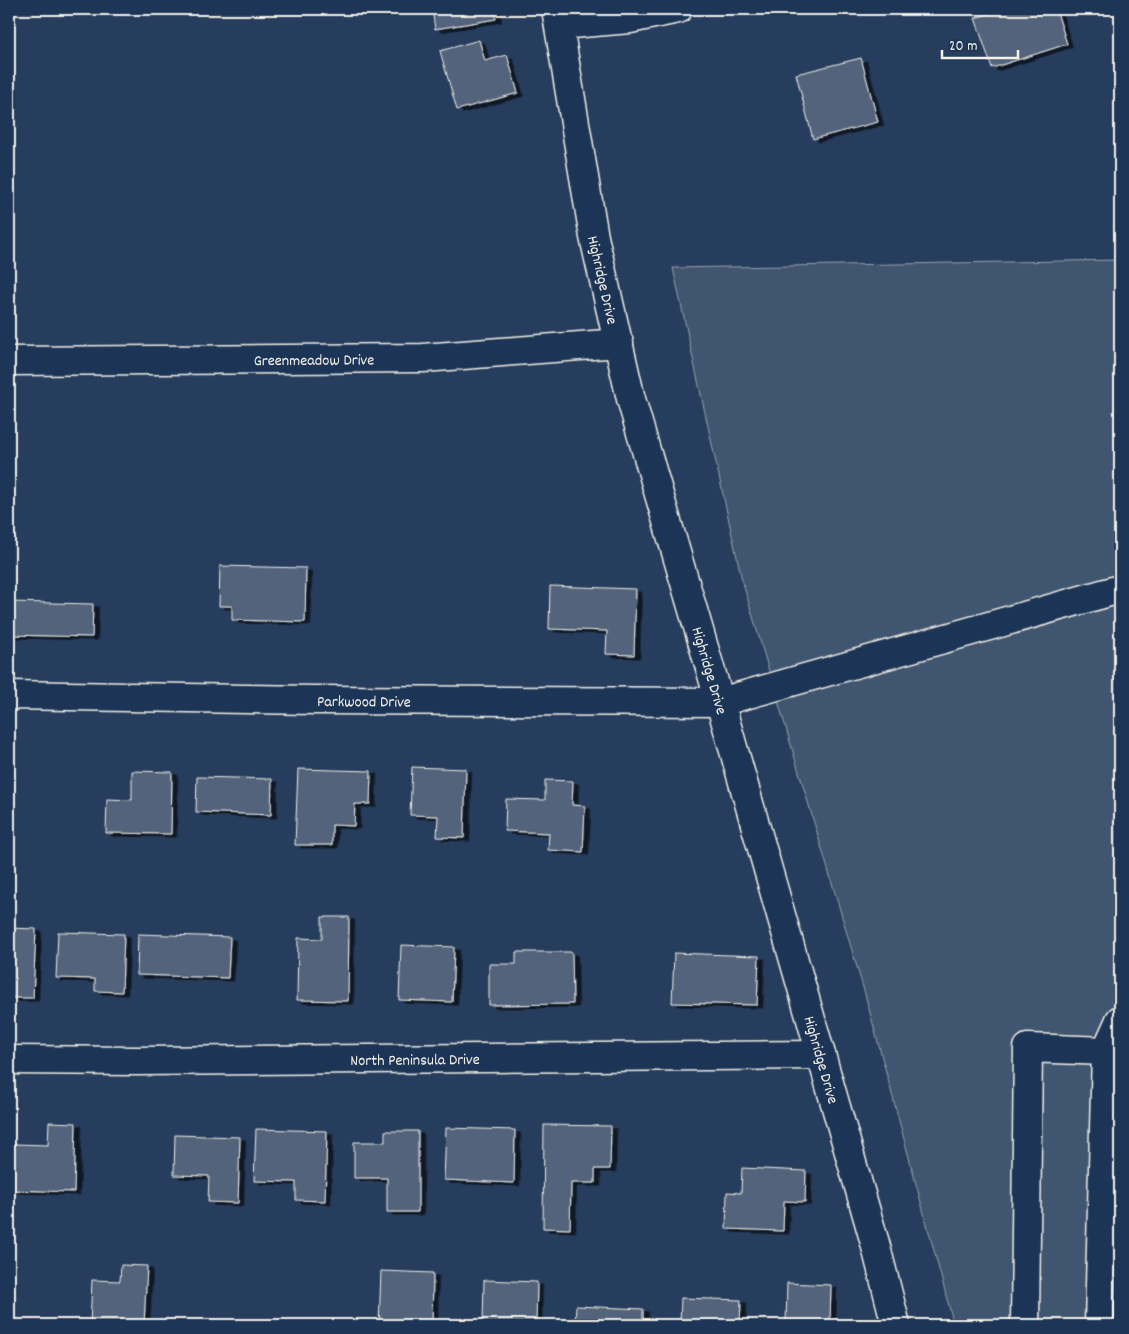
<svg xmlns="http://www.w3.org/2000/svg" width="1129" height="1334" font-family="Dekko,sans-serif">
<defs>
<filter id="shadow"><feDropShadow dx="5.5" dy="3" stdDeviation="0" flood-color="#0009"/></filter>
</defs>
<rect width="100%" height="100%" fill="#263d5d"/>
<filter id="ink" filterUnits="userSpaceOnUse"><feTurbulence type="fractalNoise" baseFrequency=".02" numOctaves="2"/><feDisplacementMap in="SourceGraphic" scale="10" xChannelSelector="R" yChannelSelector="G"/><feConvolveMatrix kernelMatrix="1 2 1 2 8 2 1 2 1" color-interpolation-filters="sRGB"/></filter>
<g filter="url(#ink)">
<!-- green -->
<path fill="#40546f" stroke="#9aa2ac" d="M 1120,260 L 1120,1325 L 954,1325 L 865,994 L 742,580 L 673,268 Z"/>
<!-- building -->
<path fill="#52647b" stroke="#f4f1e8" filter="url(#shadow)" d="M 432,9 L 494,9 L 496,19 L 435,29 Z
M 1004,9 L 1056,9 L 1067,44 L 992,68 L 975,18 Z
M 479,40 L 485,61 L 507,55 L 518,93 L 457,110 L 440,51 Z
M 861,58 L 878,122 L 813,139 L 796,74 Z
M 220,566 L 306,568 L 305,622 L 232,620 L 232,606 L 219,606 Z
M 550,586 L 636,589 L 634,655 L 606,654 L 607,631 L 549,629 Z
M 9,602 L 93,604 L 92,637 L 9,635 Z
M 412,767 L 466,769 L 464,838 L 437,837 L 438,816 L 410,815 Z
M 298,769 L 371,771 L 370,804 L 355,804 L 354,826 L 332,825 L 332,845 L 295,845 Z
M 132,771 L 172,772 L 171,834 L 106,833 L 107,799 L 132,800 Z
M 197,777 L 272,779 L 271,815 L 196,812 Z
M 545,780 L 573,781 L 572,805 L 585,806 L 583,852 L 548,850 L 549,833 L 505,831 L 506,799 L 545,800 Z
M 322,917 L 349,917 L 348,1001 L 297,1000 L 298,938 L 322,939 Z
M 9,928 L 36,929 L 33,998 L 9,998 Z
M 58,932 L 124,934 L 122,992 L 95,991 L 95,979 L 56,978 Z
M 138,934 L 230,937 L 228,978 L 137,975 Z
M 401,945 L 454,947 L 452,1002 L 399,1000 Z
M 516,952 L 572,952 L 573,1004 L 489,1005 L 489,964 L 516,964 Z
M 674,953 L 759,956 L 757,1005 L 672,1003 Z
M 49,1122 L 76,1123 L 74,1192 L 12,1190 L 14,1144 L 48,1145 Z
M 544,1125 L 611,1126 L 610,1169 L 595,1169 L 595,1183 L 571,1183 L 570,1229 L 543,1228 Z
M 446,1128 L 515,1130 L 514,1183 L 444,1180 Z
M 256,1129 L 327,1131 L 325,1201 L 296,1200 L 296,1182 L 254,1181 Z
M 385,1131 L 418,1131 L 418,1212 L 387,1212 L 387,1178 L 354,1178 L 354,1142 L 385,1142 Z
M 175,1135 L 240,1137 L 238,1203 L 208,1202 L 209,1176 L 174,1175 Z
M 742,1168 L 806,1171 L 805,1202 L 784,1201 L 783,1231 L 726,1229 L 727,1192 L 741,1193 Z
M 121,1265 L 147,1266 L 144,1325 L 118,1324 L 118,1325 L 90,1325 L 92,1280 L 120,1281 Z
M 381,1271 L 433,1273 L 432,1325 L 379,1325 Z
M 484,1280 L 537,1282 L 536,1323 L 515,1323 L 515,1325 L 483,1325 Z
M 787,1283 L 831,1285 L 830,1323 L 850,1324 L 850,1325 L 786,1325 Z
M 681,1298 L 741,1300 L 740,1325 L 680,1325 Z
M 576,1306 L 643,1309 L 643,1325 L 575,1325 Z"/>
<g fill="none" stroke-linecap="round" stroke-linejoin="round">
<defs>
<g id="minor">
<path id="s1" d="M 556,9 L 594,237 L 631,399 L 720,702 L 875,1243 L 896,1325"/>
<path d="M 559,25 L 630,19 L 678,9"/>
<path id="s2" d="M 9,361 L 423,358 L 619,343"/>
<path id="s3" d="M 9,695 L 315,700 L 720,702 L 1120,589"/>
<path id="s4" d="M 9,1060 L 136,1061 L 821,1055"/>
<path d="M 1025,1325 L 1028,1048 L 1106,1051"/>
<path d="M 1099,1325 L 1106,1051 L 1120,1020"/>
</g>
</defs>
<!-- minor casing -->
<use href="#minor" stroke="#f4f1e8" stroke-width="31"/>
<!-- minor -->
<use href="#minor" stroke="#1d3557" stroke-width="28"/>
</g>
</g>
<g text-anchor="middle" stroke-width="4" stroke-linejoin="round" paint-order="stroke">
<!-- street labels -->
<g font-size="16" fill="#f4f1e8" stroke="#1d3557">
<text dy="6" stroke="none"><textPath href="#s1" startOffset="275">Highridge Drive</textPath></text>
<text dy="6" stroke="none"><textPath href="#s2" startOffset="305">Greenmeadow Drive</textPath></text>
<text dy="6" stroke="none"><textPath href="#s1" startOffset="680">Highridge Drive</textPath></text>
<text dy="6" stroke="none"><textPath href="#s3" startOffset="355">Parkwood Drive</textPath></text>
<text dy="6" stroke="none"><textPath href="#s4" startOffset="406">North Peninsula Drive</textPath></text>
<text dy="6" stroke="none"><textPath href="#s1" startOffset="1085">Highridge Drive</textPath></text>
</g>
</g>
<!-- margin -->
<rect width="1129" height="1334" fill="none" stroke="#1d3557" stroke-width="30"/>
<rect x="15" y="15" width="1099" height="1304" fill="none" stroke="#f4f1e8" stroke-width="2" filter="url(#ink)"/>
<!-- scale -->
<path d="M942 50v8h76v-8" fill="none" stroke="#f4f1e8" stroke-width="2.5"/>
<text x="949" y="50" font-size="15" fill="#f4f1e8" stroke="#1d3557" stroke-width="4" paint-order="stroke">20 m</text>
</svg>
